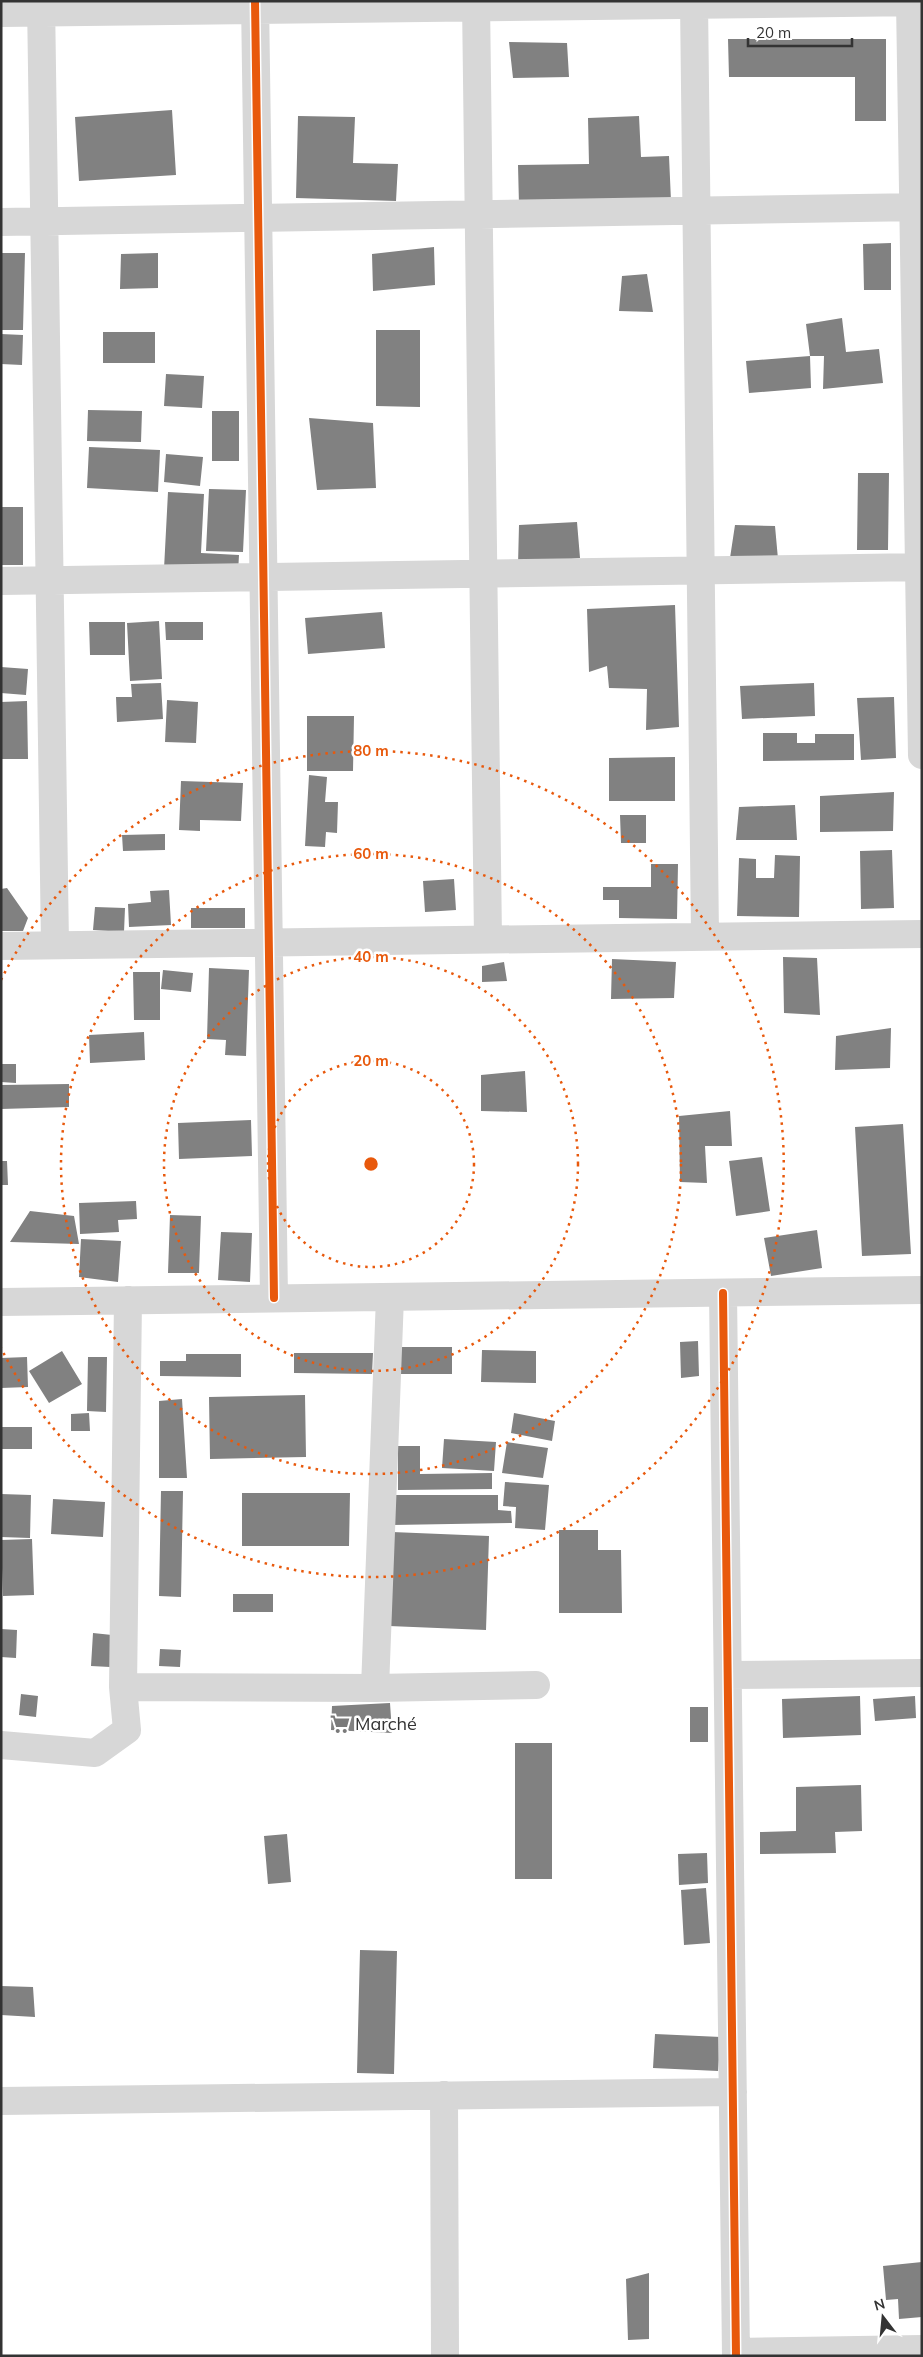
<svg xmlns="http://www.w3.org/2000/svg" width="923" height="2357" font-family="Mulish,sans-serif">
<rect width="100%" height="100%" fill="#fff"/>
<!-- building -->
<path fill="#818181" d="M 728,39 L 886,39 L 886,121 L 855,121 L 855,77 L 729,77 Z
M 509,42 L 567,43 L 569,77 L 513,78 Z
M 172,110 L 176,175 L 79,181 L 75,117 Z
M 298,116 L 355,117 L 353,163 L 398,164 L 396,201 L 296,198 Z
M 639,116 L 641,157 L 669,156 L 671,201 L 519,205 L 518,165 L 589,164 L 588,118 Z
M 891,243 L 891,290 L 864,290 L 863,244 Z
M 434,247 L 435,285 L 373,291 L 372,254 Z
M 1,253 L 25,253 L 23,330 L 1,330 Z
M 158,253 L 158,288 L 120,289 L 121,254 Z
M 647,274 L 653,312 L 619,311 L 622,276 Z
M 842,318 L 846,352 L 879,349 L 883,383 L 823,389 L 824,356 L 810,356 L 811,388 L 749,393 L 746,361 L 810,356 L 806,324 Z
M 376,330 L 420,330 L 420,407 L 376,406 Z
M 103,332 L 155,332 L 155,363 L 103,363 Z
M 1,334 L 23,335 L 22,365 L 1,364 Z
M 166,374 L 204,376 L 202,408 L 164,406 Z
M 88,410 L 142,411 L 141,442 L 87,441 Z
M 212,411 L 239,411 L 239,461 L 212,461 Z
M 309,418 L 373,423 L 376,488 L 317,490 Z
M 89,447 L 160,450 L 158,492 L 87,488 Z
M 166,454 L 203,457 L 200,486 L 164,482 Z
M 858,473 L 889,473 L 888,550 L 857,550 Z
M 209,489 L 246,490 L 243,552 L 206,551 Z
M 168,492 L 204,494 L 201,553 L 239,555 L 238,573 L 164,569 Z
M 1,507 L 23,507 L 23,565 L 1,565 Z
M 577,522 L 580,558 L 518,565 L 519,525 Z
M 735,525 L 775,526 L 778,559 L 730,558 Z
M 675,605 L 679,727 L 646,730 L 647,689 L 609,688 L 607,666 L 589,672 L 587,609 Z
M 382,612 L 385,648 L 308,654 L 305,618 Z
M 159,621 L 162,679 L 130,681 L 127,623 Z
M 89,622 L 125,622 L 125,655 L 90,655 Z
M 165,622 L 203,622 L 203,640 L 166,640 Z
M 1,667 L 28,669 L 26,695 L 1,693 Z
M 161,683 L 163,719 L 117,722 L 116,697 L 132,697 L 131,684 Z
M 814,683 L 815,716 L 742,719 L 740,686 Z
M 894,697 L 896,758 L 861,760 L 857,698 Z
M 167,700 L 198,702 L 196,743 L 165,742 Z
M 27,701 L 28,759 L 1,759 L 1,702 Z
M 307,716 L 354,716 L 353,771 L 307,771 Z
M 763,733 L 797,733 L 797,743 L 815,743 L 815,734 L 854,734 L 854,760 L 763,761 Z
M 675,757 L 675,801 L 609,801 L 609,758 Z
M 309,775 L 327,777 L 325,802 L 338,802 L 337,833 L 326,832 L 325,847 L 305,846 Z
M 181,781 L 243,783 L 241,821 L 200,820 L 200,831 L 179,830 Z
M 894,792 L 893,831 L 820,832 L 820,796 Z
M 795,805 L 797,840 L 736,840 L 739,807 Z
M 620,815 L 646,815 L 646,843 L 621,843 Z
M 165,834 L 165,850 L 123,851 L 122,835 Z
M 892,850 L 894,908 L 861,909 L 860,851 Z
M 775,855 L 800,856 L 799,917 L 737,916 L 739,858 L 756,859 L 756,878 L 774,878 Z
M 651,864 L 678,864 L 677,919 L 619,918 L 619,900 L 603,900 L 603,887 L 651,887 Z
M 454,879 L 456,910 L 425,912 L 423,881 Z
M 7,888 L 28,918 L 23,931 L 1,931 L 1,889 Z
M 169,890 L 171,925 L 129,927 L 128,904 L 151,902 L 150,891 Z
M 95,907 L 125,908 L 124,932 L 93,930 Z
M 191,908 L 245,908 L 245,928 L 191,928 Z
M 783,957 L 817,958 L 820,1015 L 784,1013 Z
M 612,959 L 676,962 L 674,998 L 611,999 Z
M 504,962 L 507,981 L 482,982 L 482,966 Z
M 209,968 L 249,970 L 246,1056 L 225,1055 L 226,1040 L 207,1039 Z
M 163,970 L 193,973 L 191,992 L 161,989 Z
M 133,972 L 160,972 L 160,1020 L 134,1020 Z
M 891,1028 L 890,1068 L 835,1070 L 836,1036 Z
M 144,1032 L 145,1060 L 90,1063 L 89,1035 Z
M 1,1064 L 16,1064 L 16,1083 L 1,1082 Z
M 525,1071 L 527,1112 L 481,1111 L 481,1075 Z
M 69,1084 L 69,1107 L 1,1109 L 1,1085 Z
M 730,1111 L 732,1146 L 705,1146 L 707,1183 L 680,1182 L 679,1116 Z
M 251,1120 L 252,1156 L 179,1159 L 178,1123 Z
M 903,1124 L 911,1254 L 862,1256 L 855,1127 Z
M 762,1157 L 770,1211 L 736,1216 L 729,1161 Z
M 1,1161 L 7,1161 L 8,1185 L 1,1185 Z
M 136,1201 L 137,1219 L 118,1220 L 119,1232 L 80,1234 L 79,1203 Z
M 30,1211 L 74,1216 L 79,1244 L 10,1242 Z
M 170,1215 L 201,1216 L 199,1273 L 168,1273 Z
M 817,1230 L 822,1268 L 771,1276 L 764,1238 Z
M 221,1232 L 252,1233 L 250,1282 L 218,1280 Z
M 81,1239 L 121,1241 L 118,1282 L 79,1277 Z
M 698,1341 L 699,1376 L 681,1378 L 680,1342 Z
M 396,1347 L 452,1347 L 452,1374 L 396,1374 Z
M 482,1350 L 536,1351 L 536,1383 L 481,1382 Z
M 62,1351 L 82,1384 L 49,1403 L 29,1371 Z
M 294,1353 L 373,1353 L 372,1374 L 294,1373 Z
M 186,1354 L 241,1354 L 241,1377 L 160,1376 L 160,1361 L 186,1361 Z
M 27,1357 L 28,1387 L 1,1388 L 1,1358 Z
M 88,1357 L 107,1357 L 106,1412 L 87,1411 Z
M 305,1395 L 306,1457 L 210,1459 L 209,1397 Z
M 182,1399 L 187,1478 L 159,1478 L 159,1401 Z
M 89,1413 L 90,1431 L 71,1431 L 71,1414 Z
M 514,1413 L 555,1421 L 552,1441 L 511,1433 Z
M 1,1427 L 32,1427 L 32,1449 L 1,1449 Z
M 444,1439 L 496,1442 L 494,1471 L 442,1468 Z
M 507,1442 L 548,1448 L 543,1478 L 502,1473 Z
M 398,1446 L 420,1446 L 420,1474 L 492,1473 L 492,1489 L 398,1490 Z
M 505,1482 L 549,1485 L 545,1530 L 515,1528 L 516,1507 L 503,1506 Z
M 161,1491 L 183,1491 L 181,1597 L 159,1596 Z
M 242,1493 L 350,1493 L 349,1546 L 242,1546 Z
M 1,1494 L 31,1495 L 30,1538 L 1,1537 Z
M 393,1495 L 498,1495 L 498,1510 L 511,1511 L 512,1523 L 392,1525 Z
M 53,1499 L 105,1502 L 103,1537 L 51,1534 Z
M 559,1530 L 598,1530 L 598,1550 L 621,1550 L 622,1613 L 559,1613 Z
M 392,1532 L 489,1536 L 486,1630 L 389,1626 Z
M 32,1539 L 34,1595 L 3,1596 L 1,1540 Z
M 233,1594 L 273,1594 L 273,1612 L 233,1612 Z
M 1,1629 L 17,1630 L 16,1658 L 1,1657 Z
M 93,1633 L 112,1635 L 110,1667 L 91,1666 Z
M 160,1649 L 181,1650 L 180,1667 L 159,1666 Z
M 21,1694 L 38,1696 L 36,1717 L 19,1715 Z
M 860,1696 L 861,1735 L 783,1738 L 782,1699 Z
M 915,1696 L 916,1718 L 875,1721 L 873,1699 Z
M 390,1703 L 392,1733 L 331,1730 L 332,1706 Z
M 690,1707 L 708,1707 L 708,1742 L 690,1742 Z
M 515,1743 L 552,1743 L 552,1879 L 515,1879 Z
M 861,1785 L 862,1831 L 835,1832 L 836,1853 L 760,1854 L 760,1832 L 796,1831 L 796,1787 Z
M 287,1834 L 291,1882 L 268,1884 L 264,1836 Z
M 707,1853 L 708,1883 L 679,1885 L 678,1854 Z
M 706,1888 L 710,1943 L 684,1945 L 681,1890 Z
M 360,1950 L 397,1951 L 394,2074 L 357,2073 Z
M 1,1986 L 33,1987 L 35,2017 L 1,2015 Z
M 655,2034 L 721,2037 L 718,2071 L 653,2068 Z
M 922,2262 L 922,2317 L 899,2319 L 898,2299 L 886,2300 L 883,2266 Z
M 649,2273 L 649,2339 L 628,2340 L 626,2279 Z"/>
<g fill="none" stroke-linecap="round" stroke-linejoin="round">
<!-- minor -->
<path stroke="#d7d7d7" stroke-width="28" d="M 41,1 L 55,945
M 255,1 L 274,1298
M 476,1 L 488,939
M 694,1 L 705,936
M 910,1 L 922,755
M 1,13 L 922,2
M 1,222 L 922,207
M 1,581 L 922,567
M 1,946 L 922,934
M 723,1293 L 736,2356
M 1,1302 L 922,1290
M 728,1675 L 922,1673
M 123,1687 L 375,1688 L 536,1685
M 375,1688 L 390,1297
M 1,1745 L 95,1753 L 127,1730 L 123,1687 L 128,1300
M 444,2095 L 445,2356
M 1,2101 L 733,2092
M 736,2352 L 922,2349"/>
<defs>
<path id="cycleway" d="M 255,1 L 274,1298
M 723,1293 L 736,2356"/>
</defs>
<!-- cycleway casing -->
<use href="#cycleway" stroke="#fff" stroke-width="11"/>
<!-- cycleway -->
<use href="#cycleway" stroke="#e8590c" stroke-width="8"/>
</g>
<!-- distance rings -->
<g fill="none" stroke="#e8590c" stroke-width="2.5" stroke-dasharray="2.5 5">
<circle cx="371" cy="1164" r="103"/>
<circle cx="371" cy="1164" r="207"/>
<circle cx="371" cy="1164" r="310"/>
<path d="M1 980A413 413 0 1 1 1 1348"/>
</g>
<!-- icons -->
<defs>
<symbol id="supermarket-bare" viewBox="-9 -9 18 18"><path d="M-6-5.5h2.5l.6 2H6L4.5 2H-2.5L-4.4-4H-6ZM-1.5 3.2a1.3 1.3 0 1 0 .1 0ZM3 3.2a1.3 1.3 0 1 0 .1 0Z" fill="#7a7a7a" stroke="#fff" stroke-width="2.5" paint-order="stroke"/></symbol>
</defs>
<g fill-rule="evenodd">
<use href="#supermarket-bare" x="326" y="1710" width="28" height="28"/>
</g>
<g text-anchor="middle" stroke-width="5" stroke-linejoin="round" paint-order="stroke">
<!-- poi labels -->
<g font-size="18" fill="#333" stroke="#fff" text-anchor="start">
<text x="355" y="1730">Marché</text>
</g>
</g>
<circle cx="371" cy="1164" r="8" fill="#e8590c" stroke="#fff" stroke-width="2.5"/>
<g font-size="15" text-anchor="middle" font-weight="bold" fill="#e8590c" stroke="#fff" stroke-width="5" stroke-linejoin="round" paint-order="stroke">
<text x="371" y="756">80 m</text>
<text x="371" y="859">60 m</text>
<text x="371" y="962">40 m</text>
<text x="371" y="1066">20 m</text>
</g>
<!-- border -->
<rect width="923" height="2357" fill="none" stroke="#333333" stroke-width="5"/>
<!-- north arrow -->
<g transform="translate(883 2317) rotate(344)" stroke="#ffffff" stroke-width="4" paint-order="stroke">
<path d="M0-4L9 19L0 12L-9 19Z" fill="#333333"/>
<text y="-8" font-size="14" font-weight="bold" text-anchor="middle" fill="#333333">N</text>
</g>
<!-- scale -->
<path d="M748 38v8h104v-8" fill="none" stroke="#333333" stroke-width="2.5"/>
<text x="756" y="38" font-size="15" fill="#333333" stroke="#ffffff" stroke-width="4" paint-order="stroke">20 m</text>
</svg>
